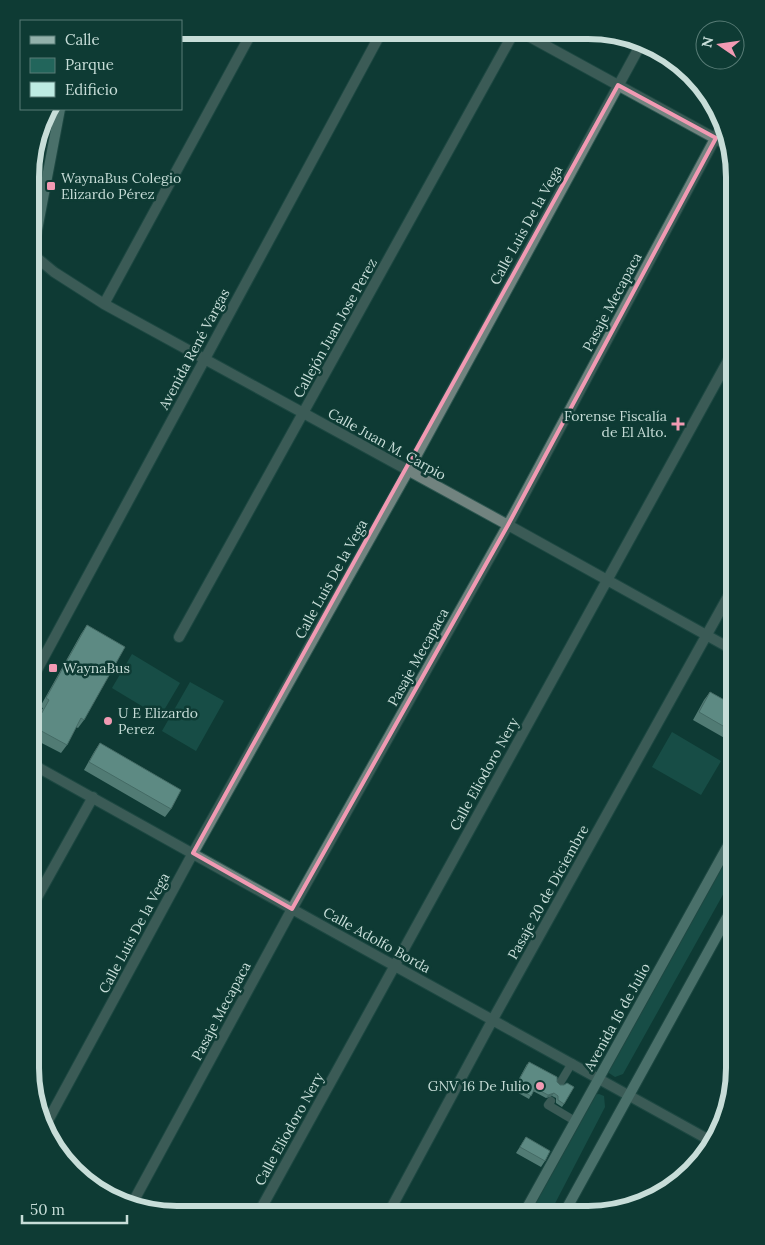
<svg xmlns="http://www.w3.org/2000/svg" width="765" height="1245" font-family="Lora,serif">
<rect width="100%" height="100%" fill="#0e3b34"/>
<!-- green -->
<path fill="#22655b" d="M 132,654 L 180,683 L 160,717 L 112,688 Z
M 190,682 L 224,701 L 196,751 L 162,731 Z
M 672,732 L 721,761 L 701,795 L 652,767 Z
M 735,838 L 735,873 L 623,1074 L 615,1077 L 609,1073 L 608,1069 Z
M 599,1094 L 604,1096 L 605,1107 L 549,1215 L 526,1215 L 592,1095 Z"/>
<g fill="none" stroke-linecap="round" stroke-linejoin="round">
<defs>
<path id="lane" d="M 560,1083 L 572,1063
M 551,1101 L 548,1105 L 575,1121"/>
<path id="street" d="M 521,32 L 729,146
M 31,253 L 54,272 L 104,304 L 508,525 L 735,651
M 104,304 L 253,30
M 179,637 L 514,32
M 31,681 L 382,31
M 30,763 L 292,909 L 711,1141
M 30,910 L 93,797
M 44,1128 L 193,853 L 408,471 L 641,44
M 132,1204 L 292,909 L 508,525 L 724,122
M 258,1214 L 735,348
M 388,1214 L 493,1019 L 735,584"/>
<path id="secondary" d="M 31,186 L 47,109
M 31,262 L 60,109
M 523,1215 L 735,833
M 563,1215 L 735,903"/>
</defs>
<!-- lane casing -->
<use href="#lane" stroke="#2f5852" stroke-width="9"/>
<!-- street casing -->
<use href="#street" stroke="#2f5852" stroke-width="12"/>
<!-- secondary casing -->
<use href="#secondary" stroke="#2f5852" stroke-width="12"/>
<!-- lane -->
<use href="#lane" stroke="#71837f" stroke-width="8"/>
<!-- street -->
<use href="#street" stroke="#71837f" stroke-width="10"/>
<!-- secondary -->
<use href="#secondary" stroke="#93b1ab" stroke-width="10"/>
</g>
<!-- wall -->
<path fill="#a3cac2" d="M 87,625 L 84,720 L 78,728 L 76,727 L 67,745 L 61,753 L 30,737 L 30,731 L 43,708 L 40,707 L 81,634 Z
M 710,692 L 735,706 L 735,744 L 693,720 L 704,700 Z
M 100,743 L 171,809 L 165,817 L 84,770 L 94,752 Z
M 735,938 L 735,961 L 725,956 Z
M 527,1064 L 557,1082 L 564,1104 L 562,1107 L 556,1103 L 556,1098 L 552,1096 L 546,1098 L 533,1091 L 529,1099 L 513,1090 Z
M 526,1137 L 545,1161 L 541,1167 L 516,1153 Z"/>
<!-- shaded-wall -->
<path fill="#84a49e" d="M 554,1093 L 552,1096 L 546,1098 L 548,1095 Z"/>
<!-- building -->
<path fill="#bdebe2" stroke="#84a49e" d="M 87,625 L 125,647 L 84,720 L 81,718 L 67,745 L 34,727 L 49,700 L 46,698 Z
M 710,692 L 735,706 L 735,733 L 699,712 Z
M 100,743 L 181,790 L 171,809 L 89,762 Z
M 735,939 L 735,953 L 729,950 Z
M 529,1062 L 557,1077 L 557,1082 L 560,1085 L 564,1085 L 567,1083 L 574,1087 L 564,1104 L 558,1100 L 558,1096 L 554,1093 L 548,1095 L 535,1088 L 531,1096 L 515,1087 Z
M 526,1137 L 550,1151 L 545,1161 L 520,1147 Z"/>
<!-- marked area -->
<path d="M0 0H765V1245H0ZM 618,85 L 716,138 L 508,525 L 292,909 L 193,853 Z" fill="#0e3b34" fill-opacity=".55" fill-rule="evenodd"/>
<path fill="none" stroke="#f19ab3" stroke-width="4" stroke-linejoin="round" d="M 618,85 L 716,138 L 508,525 L 292,909 L 193,853 Z"/>
<!-- markers -->
<g fill="#f19ab3" stroke="#0e3b34" stroke-width="2">
<rect x="46" y="181" width="10" height="10" rx="2.5"/>
<path d="M675.5 416.5h5v5h5v5h-5v5h-5v-5h-5v-5h5z"/>
<rect x="48" y="663" width="10" height="10" rx="2.5"/>
<circle cx="108" cy="721" r="5"/>
<circle cx="540" cy="1086" r="5"/>
</g>
<g text-anchor="middle" stroke-width="5" stroke-linejoin="round" paint-order="stroke">
<!-- poi labels -->
<g font-size="14" fill="#c7ddd8" stroke="#0e3b34" text-anchor="start">
<text x="61" y="183">WaynaBus Colegio<tspan x="61" dy="16">Elizardo Pérez</tspan></text>
<text x="667" y="421" text-anchor="end">Forense Fiscalía<tspan x="667" dy="16">de El Alto.</tspan></text>
<text x="63" y="673">WaynaBus</text>
<text x="118" y="718">U E Elizardo<tspan x="118" dy="16">Perez</tspan></text>
<text x="530" y="1091" text-anchor="end">GNV 16 De Julio</text>
</g>
<!-- street labels -->
<g font-size="14" fill="#c7ddd8" stroke="#0e3b34">
<text transform="translate(526 225) rotate(-61)" y="5">Calle Luis De la Vega</text>
<text transform="translate(612 302) rotate(-62)" y="5">Pasaje Mecapaca</text>
<text transform="translate(335 328) rotate(-61)" y="5">Callejón Juan Jose Perez</text>
<text transform="translate(194 349) rotate(-62)" y="5">Avenida René Vargas</text>
<text transform="translate(387 444) rotate(29)" y="5">Calle Juan M. Carpio</text>
<text transform="translate(331 579) rotate(-61)" y="5">Calle Luis De la Vega</text>
<text transform="translate(418 657) rotate(-61)" y="5">Pasaje Mecapaca</text>
<text transform="translate(484 774) rotate(-61)" y="5">Calle Eliodoro Nery</text>
<text transform="translate(548 892) rotate(-61)" y="5">Pasaje 20 de Diciembre</text>
<text transform="translate(134 933) rotate(-62)" y="5">Calle Luis De la Vega</text>
<text transform="translate(377 940) rotate(29)" y="5">Calle Adolfo Borda</text>
<text transform="translate(221 1011) rotate(-62)" y="5">Pasaje Mecapaca</text>
<text transform="translate(617 1017) rotate(-61)" y="5">Avenida 16 de Julio</text>
<text transform="translate(289 1129) rotate(-61)" y="5">Calle Eliodoro Nery</text>
</g>
</g>
<!-- crop -->
<path d="M0 0H765V1245H0ZM177 39H588A138 138 0 0 1 726 177V1068A138 138 0 0 1 588 1206H177A138 138 0 0 1 39 1068V177A138 138 0 0 1 177 39Z" fill="#0e3b34" fill-rule="evenodd"/>
<path fill="none" stroke="#c7ddd8" stroke-width="6" d="M177 39H588A138 138 0 0 1 726 177V1068A138 138 0 0 1 588 1206H177A138 138 0 0 1 39 1068V177A138 138 0 0 1 177 39Z"/>
<!-- legend -->
<rect x="20" y="20" width="162" height="90" fill="#0e3b34" stroke="#587c76"/>
<rect x="30" y="36" width="25" height="8" fill="#93b1ab" stroke="#587c76"/>
<text x="65" y="45" font-size="15" fill="#c7ddd8">Calle</text>
<rect x="30" y="58" width="25" height="15" fill="#22655b" stroke="#587c76"/>
<text x="65" y="70" font-size="15" fill="#c7ddd8">Parque</text>
<rect x="30" y="82" width="25" height="15" fill="#bdebe2" stroke="#587c76"/>
<text x="65" y="95" font-size="15" fill="#c7ddd8">Edificio</text>
<!-- north arrow -->
<g transform="translate(720 45) rotate(283)"><circle r="24" fill="#0e3b34" stroke="#587c76"/>
<path d="M0-4L9 19L0 12L-9 19Z" fill="#f19ab3"/>
<text y="-8" font-size="14" font-weight="bold" text-anchor="middle" fill="#c7ddd8">N</text>
</g>
<!-- scale -->
<path d="M22 1215v8h105v-8" fill="none" stroke="#c7ddd8" stroke-width="2.5"/>
<text x="30" y="1215" font-size="15" fill="#c7ddd8" stroke="#0e3b34" stroke-width="4" paint-order="stroke">50 m</text>
</svg>
